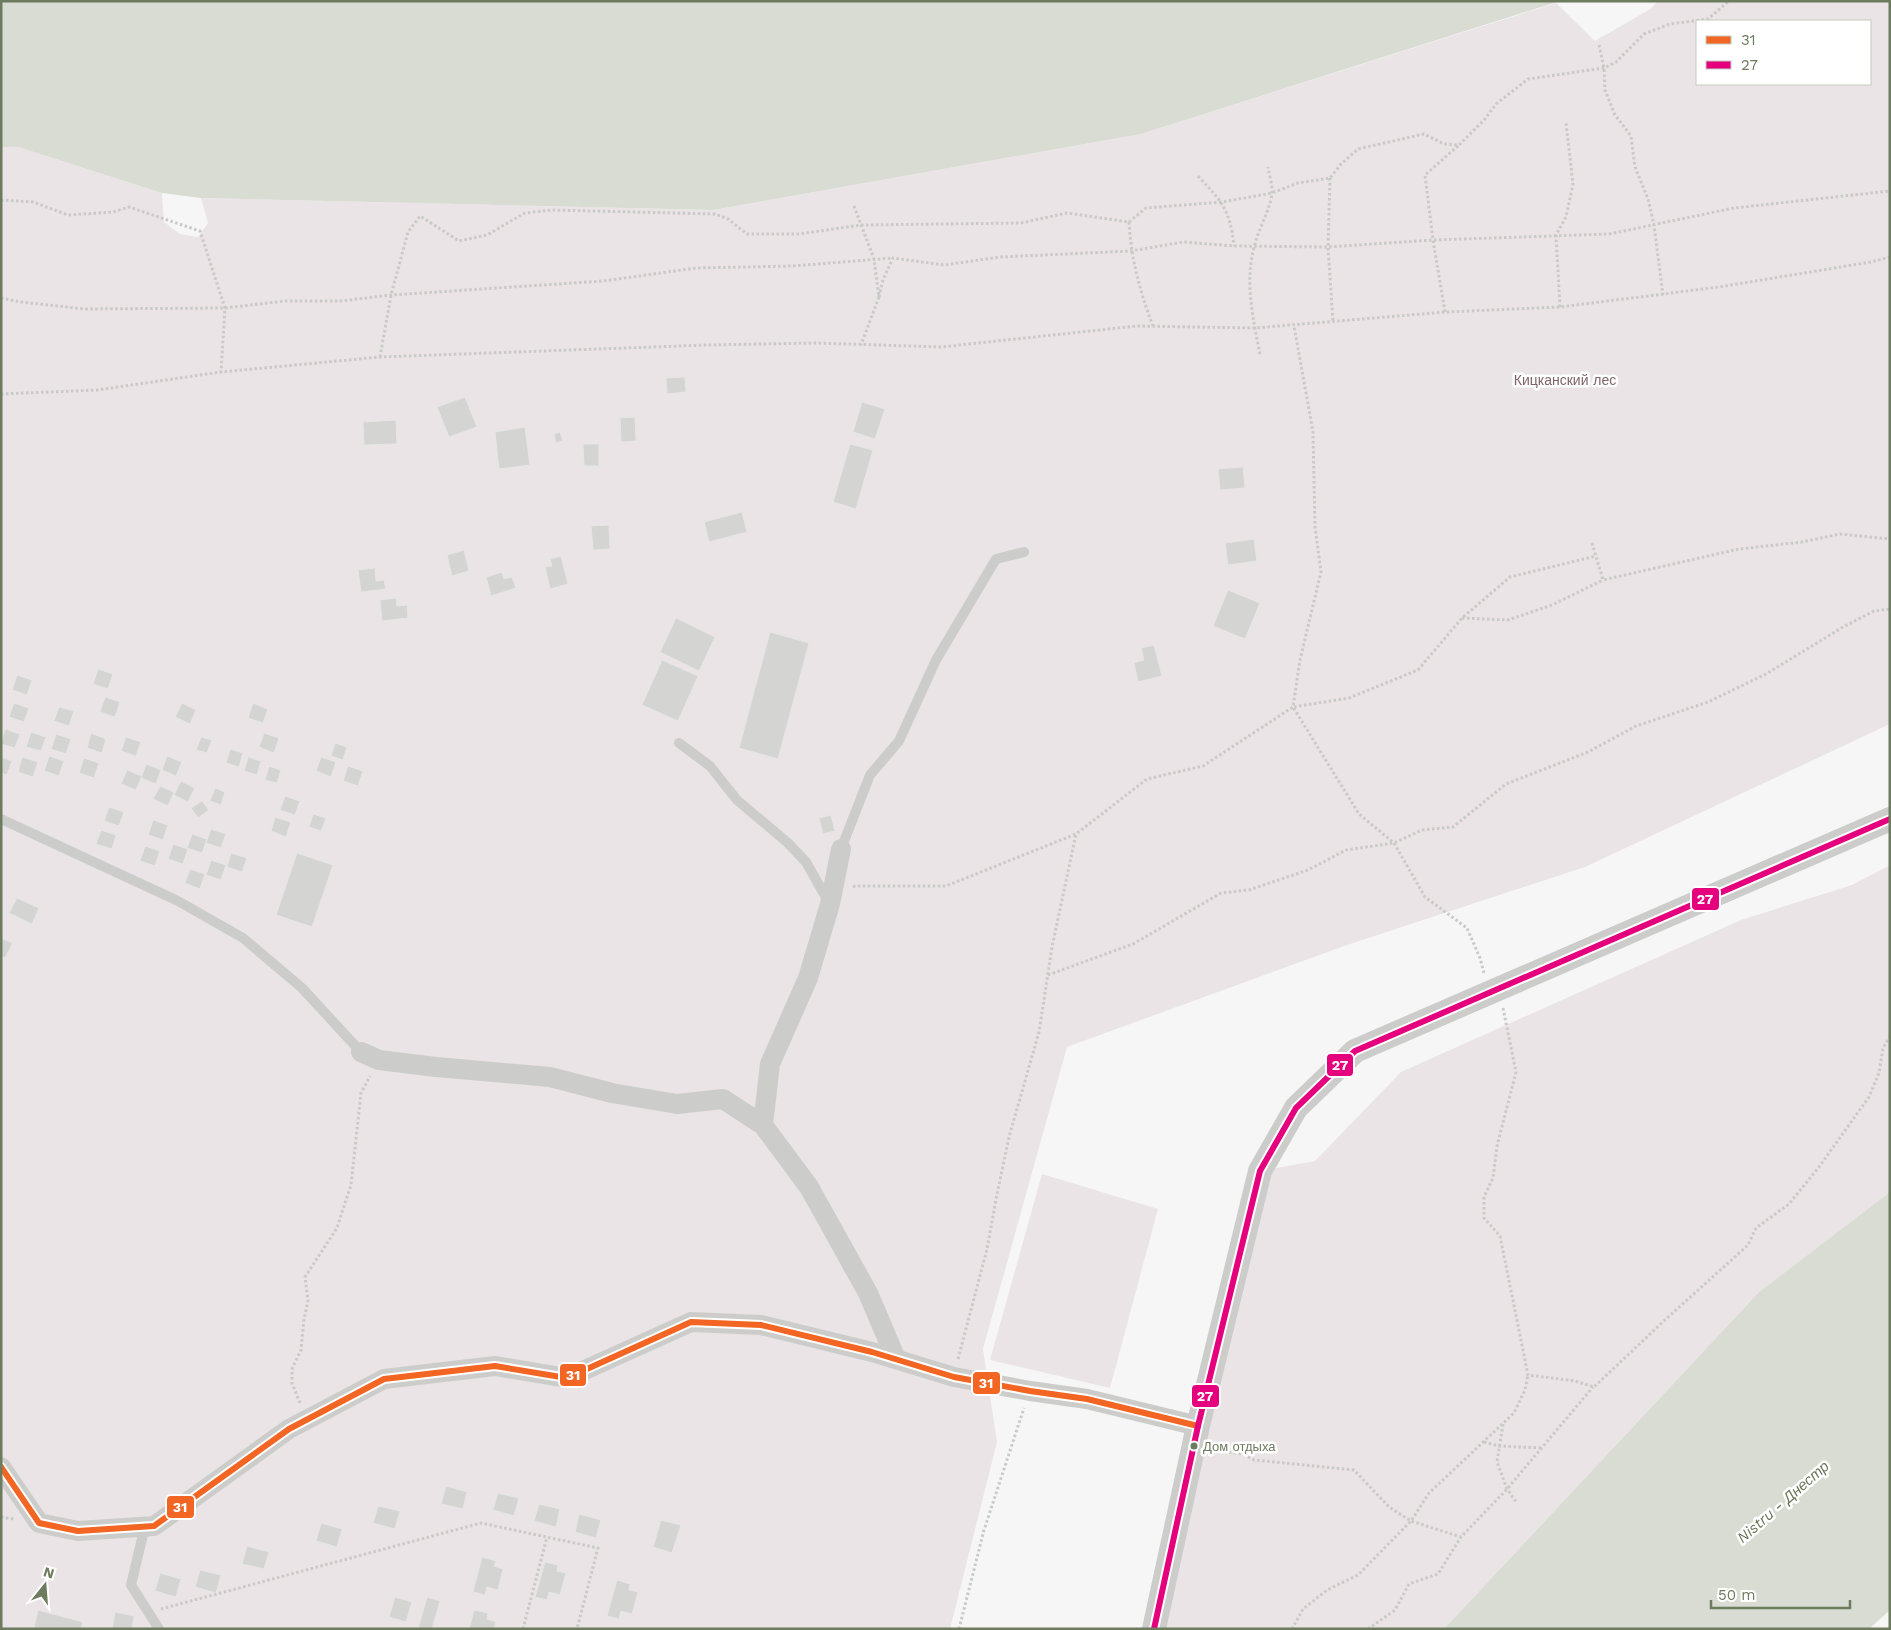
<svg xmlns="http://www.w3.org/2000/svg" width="1891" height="1630" font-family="'Work Sans',sans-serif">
<rect width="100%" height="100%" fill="#f7f6f7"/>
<!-- green -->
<path fill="#eae4e6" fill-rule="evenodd" d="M 1657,1 L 1890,1 L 1890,724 L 1585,867 L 1344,946 L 1067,1047 L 983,1349 L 997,1442 L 950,1629 L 1,1629 L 1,147 L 18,147 L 162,193 L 164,222 L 180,234 L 198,237 L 208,223 L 201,198 L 713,210 L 1141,134 L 1556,3 L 1595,41 L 1652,8 ZM 1697,21 L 1870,21 L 1870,84 L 1697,84 Z
M 1890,865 L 1890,1192 L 1759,1292 L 1444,1629 L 1154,1629 L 1260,1171 L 1315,1161 L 1401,1072 L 1741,920 L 1852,885 Z
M 1042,1174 L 1158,1209 L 1110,1388 L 990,1360 Z"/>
<!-- water -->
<path fill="#d9dcd3" d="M 1,1 L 1560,1 L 1141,134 L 713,210 L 201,198 L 162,193 L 18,147 L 1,147 Z
M 1890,1192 L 1890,1610 L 1869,1629 L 1444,1629 L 1759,1292 Z"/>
<!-- building -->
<path fill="#d4d4d2" stroke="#e6e6e6" d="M 685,377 L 686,392 L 667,394 L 666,378 Z
M 465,397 L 477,427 L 449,437 L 437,407 Z
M 862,402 L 885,409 L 875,439 L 853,432 Z
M 635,417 L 636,441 L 621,442 L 620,418 Z
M 396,420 L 397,444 L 364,445 L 363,422 Z
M 525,427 L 530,465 L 499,469 L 495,432 Z
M 560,432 L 563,441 L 556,443 L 554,434 Z
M 583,444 L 599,444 L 599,466 L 584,466 Z
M 850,444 L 873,450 L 856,509 L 833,502 Z
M 1243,467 L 1245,488 L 1220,490 L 1218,469 Z
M 742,512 L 747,532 L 709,542 L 704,522 Z
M 609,525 L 610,549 L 593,550 L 591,526 Z
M 1254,539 L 1257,561 L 1228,565 L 1225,543 Z
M 464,550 L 469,571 L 452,576 L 447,555 Z
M 561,556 L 568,584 L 550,589 L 545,567 L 552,566 L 550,559 Z
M 375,568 L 376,581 L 384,580 L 386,589 L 361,592 L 358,570 Z
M 502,572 L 504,579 L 512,577 L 516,588 L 491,596 L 486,577 Z
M 1228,590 L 1260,603 L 1245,639 L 1213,626 Z
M 396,598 L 397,606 L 407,605 L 408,618 L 382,621 L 380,600 Z
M 676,618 L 715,637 L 699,671 L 660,652 Z
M 770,632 L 809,643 L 778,759 L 739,748 Z
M 1154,645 L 1162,676 L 1138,682 L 1134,663 L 1144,660 L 1141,648 Z
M 662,660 L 698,676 L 678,721 L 642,705 Z
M 98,669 L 113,674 L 108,689 L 93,684 Z
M 17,675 L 32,680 L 27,695 L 12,690 Z
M 105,697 L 120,702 L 115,717 L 100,712 Z
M 14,703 L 29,708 L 24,722 L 9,717 Z
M 182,703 L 196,710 L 190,724 L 175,717 Z
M 253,703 L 268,709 L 263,723 L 248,718 Z
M 59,707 L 74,711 L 69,726 L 54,721 Z
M 5,729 L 20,734 L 15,748 L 1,744 Z
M 31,732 L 46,737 L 41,751 L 26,747 Z
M 91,733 L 106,739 L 102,753 L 87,748 Z
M 264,733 L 279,738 L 274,753 L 259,747 Z
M 56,734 L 71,739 L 66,754 L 51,749 Z
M 126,737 L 141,742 L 136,756 L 121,751 Z
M 201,737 L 212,740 L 207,753 L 196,750 Z
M 335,743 L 347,747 L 343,760 L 331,756 Z
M 230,749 L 243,753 L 239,767 L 226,763 Z
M 49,756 L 64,761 L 59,776 L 44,771 Z
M 167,756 L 182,762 L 176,776 L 162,770 Z
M 1,757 L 12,761 L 7,775 L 1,773 Z
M 22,757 L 38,762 L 33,777 L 18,772 Z
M 248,757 L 261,761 L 257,775 L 244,771 Z
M 321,757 L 336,762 L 331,777 L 316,771 Z
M 84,758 L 99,763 L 94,778 L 79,773 Z
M 146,764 L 161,770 L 156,784 L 141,778 Z
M 269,766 L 281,770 L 277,783 L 265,780 Z
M 348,766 L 363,771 L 358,786 L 343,781 Z
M 127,770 L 142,776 L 136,790 L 121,784 Z
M 181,781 L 195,788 L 188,802 L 174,795 Z
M 160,786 L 174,792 L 168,806 L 153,799 Z
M 215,788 L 225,792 L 221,805 L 210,801 Z
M 285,796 L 300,801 L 295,815 L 280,810 Z
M 202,801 L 209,810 L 198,818 L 191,808 Z
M 109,807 L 124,812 L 119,826 L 104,821 Z
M 313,814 L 326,818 L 321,831 L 309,827 Z
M 831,815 L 835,831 L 823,834 L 819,818 Z
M 275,817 L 291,822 L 286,837 L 271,831 Z
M 153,820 L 168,825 L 163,840 L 148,835 Z
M 211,829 L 226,834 L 221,848 L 206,843 Z
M 101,830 L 116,835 L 112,849 L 96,844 Z
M 192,834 L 207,839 L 202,853 L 187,848 Z
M 173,844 L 188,849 L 183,864 L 168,859 Z
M 145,846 L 160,851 L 155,866 L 140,861 Z
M 231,853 L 247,858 L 242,872 L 227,867 Z
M 297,853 L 333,865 L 312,927 L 276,915 Z
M 211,860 L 226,865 L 221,880 L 206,875 Z
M 190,869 L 205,874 L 200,889 L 185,883 Z
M 17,898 L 39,908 L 32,924 L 9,913 Z
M 1,938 L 13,943 L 5,958 L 1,956 Z
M 446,1486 L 467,1492 L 463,1509 L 441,1504 Z
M 498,1493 L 519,1498 L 514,1516 L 493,1510 Z
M 539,1504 L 560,1509 L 556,1527 L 534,1521 Z
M 378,1506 L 400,1511 L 395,1529 L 373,1523 Z
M 579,1514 L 601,1520 L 596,1538 L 575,1532 Z
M 661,1520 L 681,1525 L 672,1553 L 653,1547 Z
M 321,1523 L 342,1529 L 337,1547 L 316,1541 Z
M 247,1546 L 269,1552 L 264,1569 L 242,1564 Z
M 482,1557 L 496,1561 L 494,1566 L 503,1569 L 498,1590 L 487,1587 L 485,1595 L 473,1592 Z
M 545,1562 L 558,1565 L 557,1571 L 566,1573 L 560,1595 L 549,1592 L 547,1600 L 535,1597 Z
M 200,1570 L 221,1575 L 216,1593 L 195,1587 Z
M 160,1573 L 181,1579 L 176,1597 L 155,1591 Z
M 617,1580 L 630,1584 L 629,1590 L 638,1592 L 632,1614 L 621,1611 L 619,1619 L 607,1616 Z
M 395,1597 L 412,1602 L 406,1622 L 389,1617 Z
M 427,1597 L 440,1601 L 432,1629 L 418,1629 Z
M 38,1610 L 83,1622 L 81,1629 L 41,1629 L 34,1627 Z
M 474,1610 L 488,1613 L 487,1619 L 496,1622 L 494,1629 L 469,1629 Z
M 115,1612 L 134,1616 L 132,1629 L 112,1629 Z"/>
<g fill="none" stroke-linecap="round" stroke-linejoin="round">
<!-- path -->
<path stroke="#c9cac7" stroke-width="3" stroke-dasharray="2.5 2.5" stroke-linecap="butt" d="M 1599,45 L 1604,68 L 1605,90 L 1615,115 L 1631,136 L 1635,167 L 1648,199 L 1654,225 L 1663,295
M 1198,176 C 1222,202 1230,209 1234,246
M 1330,178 L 1328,247 L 1333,322
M 1,200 L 33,202 L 68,215 L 113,212 L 129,207 L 200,231 L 225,308 L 221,372
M 854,206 L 874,259 L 879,297 L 861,345
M 1129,222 C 1131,259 1140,292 1153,326
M 879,297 L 883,280 L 893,258 L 944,265 L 1000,257 L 1131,251 L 1183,242 L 1234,246 L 1328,247 L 1433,240 L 1609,234 L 1734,208 L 1890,191
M 1,298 L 21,302 L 85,309 L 225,308 L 285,301 L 341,301 L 391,295 L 603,281 L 696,268 L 793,266 L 893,258
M 1560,307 L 1556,235 L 1566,217 L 1573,184 L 1566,123
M 1445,312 L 1433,240 L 1425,175 L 1459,145
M 1260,354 C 1253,319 1244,280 1255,244 C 1259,228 1269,212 1272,194 C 1273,186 1269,175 1268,167
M 380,357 L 391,295 L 408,232 L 420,216 L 459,241 L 487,235 L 525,213 L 552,210 L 715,214 L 728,219 L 747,234 L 799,234 L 861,225 L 1021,223 L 1067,213 L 1129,222 L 1146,208 L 1222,202 L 1272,193 L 1298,183 L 1330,178 L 1341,164 L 1358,149 L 1424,134 L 1444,144 L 1459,145 L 1484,120 L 1496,104 L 1528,79 L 1604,68 L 1616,62 L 1644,34 L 1670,24 L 1708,19 L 1729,1
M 1,394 L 97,390 L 221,372 L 380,357 L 707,345 L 816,343 L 941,347 L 1137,326 L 1255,328 L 1445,312 L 1560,307 L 1719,287 L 1871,262 L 1890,257
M 1592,543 L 1603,580 L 1739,549 L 1802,542 L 1840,534 L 1890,539
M 1462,618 L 1508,620 L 1552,605 L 1603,580
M 853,887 L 855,886 L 946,886 L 1076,834 L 1147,779 L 1203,766 L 1293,707 L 1300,660 L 1321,572 L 1315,527 L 1313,432 L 1294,326
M 1484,973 L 1480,958 L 1467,928 L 1425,897 L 1394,843 L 1359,814 L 1293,707 L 1349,698 L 1418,670 L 1462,618 L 1510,577 L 1596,556
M 1048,975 L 1133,944 L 1221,893 L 1249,890 L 1308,870 L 1346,850 L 1394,843 L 1422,830 L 1453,827 L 1506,784 L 1588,752 L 1636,726 L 1708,702 L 1766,674 L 1843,627 L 1874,611 L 1890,609
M 1503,1008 L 1516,1072 L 1497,1146 L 1493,1178 L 1484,1197 L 1484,1218 L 1500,1236 L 1528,1375 L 1575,1381 L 1594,1387 L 1666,1319 L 1748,1245 L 1756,1228 L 1789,1204 L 1819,1167 L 1869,1097 L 1879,1073 L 1883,1048 L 1890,1036
M 958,1359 L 987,1249 L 997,1194 L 1009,1137 L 1039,1032 L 1052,947 L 1076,834
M 300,1403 L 292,1383 L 292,1369 L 301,1350 L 304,1319 L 308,1301 L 305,1277 L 337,1228 L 351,1185 L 361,1093 L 370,1076
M 1503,1424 L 1497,1462 L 1507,1489 L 1517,1503
M 1484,1442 L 1499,1446 L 1542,1448
M 1214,1450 L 1243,1454 L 1254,1460 L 1354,1470 L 1389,1507 L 1411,1521 L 1461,1537
M 1,1517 L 14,1519
M 161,1609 L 481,1523 L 598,1548 L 577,1629
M 523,1629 L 547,1537
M 959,1629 L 984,1530 L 1024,1408
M 1292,1629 L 1303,1609 L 1327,1590 L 1358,1575 L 1411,1521 L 1429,1493 L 1514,1413 L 1525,1390 L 1528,1375
M 1368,1629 L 1395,1610 L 1409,1584 L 1438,1574 L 1461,1537 L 1507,1489 L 1593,1387"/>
<!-- service -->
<path stroke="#cccdcb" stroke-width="10" d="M 679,743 L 710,766 L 737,800 L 788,843 L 806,862 L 828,901
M 1,819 L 178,901 L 243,938 L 302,988 L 361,1052
M 841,849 L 870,775 L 899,741 L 936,660 L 996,559 L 1024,552
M 145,1526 L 131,1585 L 159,1629"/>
<!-- minor -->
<path stroke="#cccdcb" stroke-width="20" d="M 361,1052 L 379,1060 L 436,1067 L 550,1077 L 612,1093 L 677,1104 L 723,1099 L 763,1125 L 809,1187 L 868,1293 L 896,1359
M 763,1125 L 770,1064 L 808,978 L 830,904 L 841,849
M 1,1467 L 39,1523 L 78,1531 L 154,1526 L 289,1429 L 384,1379 L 495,1366 L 567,1378 L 691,1322 L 761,1325 L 872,1352 L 954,1377 L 1030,1391 L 1087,1399 L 1198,1426"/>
<!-- tertiary -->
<path stroke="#cccdcb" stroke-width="24" d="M 1154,1629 L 1198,1426 L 1260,1171 L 1296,1108 L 1355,1051 L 1890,819"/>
<defs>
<path id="bus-1" d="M 1,1467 L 39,1523 L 78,1531 L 154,1526 L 289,1429 L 384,1379 L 495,1366 L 567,1378 L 691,1322 L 761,1325 L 872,1352 L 954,1377 L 1030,1391 L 1087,1399 L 1198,1426"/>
<path id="bus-2" d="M 1154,1629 L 1198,1426 L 1260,1171 L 1296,1108 L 1355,1051 L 1890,819"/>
</defs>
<!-- bus-1 casing -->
<use href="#bus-1" stroke="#fff" stroke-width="10"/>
<!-- bus-2 casing -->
<use href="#bus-2" stroke="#fff" stroke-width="10"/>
<!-- bus-1 -->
<use href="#bus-1" stroke="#f26522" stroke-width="6"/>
<!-- bus-2 -->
<use href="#bus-2" stroke="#e5007d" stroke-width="6"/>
</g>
<!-- markers -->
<circle fill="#6d7b5e" stroke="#fff" stroke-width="2" cx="1194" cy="1446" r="4.5"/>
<g text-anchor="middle" stroke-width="5" stroke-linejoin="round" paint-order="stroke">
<!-- bus labels -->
<g font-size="13" fill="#6d7b5e" stroke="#fff" text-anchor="start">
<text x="1203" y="1451">Дом отдыха</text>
</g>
<!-- park labels -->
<g font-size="14" fill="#7e6569" stroke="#fff">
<text x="1565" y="385">Кицканский лес</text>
</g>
<!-- water labels -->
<g font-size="15" font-style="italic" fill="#6b7458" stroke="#fff">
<text transform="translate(1783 1502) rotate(-41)" y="5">Nistru - Днестр</text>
</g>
</g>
<g stroke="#fff" stroke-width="2">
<rect x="1691" y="887" width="29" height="24" rx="5" fill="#e5007d"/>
<rect x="1326" y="1053" width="28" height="24" rx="5" fill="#e5007d"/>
<rect x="559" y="1363" width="28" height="24" rx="5" fill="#f26522"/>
<rect x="972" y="1371" width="29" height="24" rx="5" fill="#f26522"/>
<rect x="1191" y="1384" width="29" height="24" rx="5" fill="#e5007d"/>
<rect x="166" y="1495" width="29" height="24" rx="5" fill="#f26522"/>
</g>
<g font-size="14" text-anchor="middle" font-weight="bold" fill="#fff">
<text x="1705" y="904">27</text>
<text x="1340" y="1070">27</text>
<text x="573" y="1380">31</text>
<text x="986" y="1388">31</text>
<text x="1205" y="1401">27</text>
<text x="180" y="1512">31</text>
</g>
<!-- border -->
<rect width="1891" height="1630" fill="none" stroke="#6d7b5e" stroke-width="5"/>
<!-- legend -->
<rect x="1696" y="20" width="175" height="65" fill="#ffffff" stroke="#c5cabf"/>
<rect x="1706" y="36" width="25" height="8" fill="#f26522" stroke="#c5cabf"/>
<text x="1741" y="45" font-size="15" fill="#6d7b5e">31</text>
<rect x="1706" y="61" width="25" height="8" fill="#e5007d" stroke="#c5cabf"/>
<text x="1741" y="70" font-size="15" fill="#6d7b5e">27</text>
<!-- north arrow -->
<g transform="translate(45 1585) rotate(17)" stroke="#ffffff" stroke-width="4" paint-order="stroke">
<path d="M0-4L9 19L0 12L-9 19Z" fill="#6d7b5e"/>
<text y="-8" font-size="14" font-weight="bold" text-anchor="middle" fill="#6d7b5e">N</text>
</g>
<!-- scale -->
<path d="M1711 1600v8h139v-8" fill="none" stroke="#6d7b5e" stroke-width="2.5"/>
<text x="1718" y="1600" font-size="15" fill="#6d7b5e" stroke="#ffffff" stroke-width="4" paint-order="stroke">50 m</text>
</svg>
